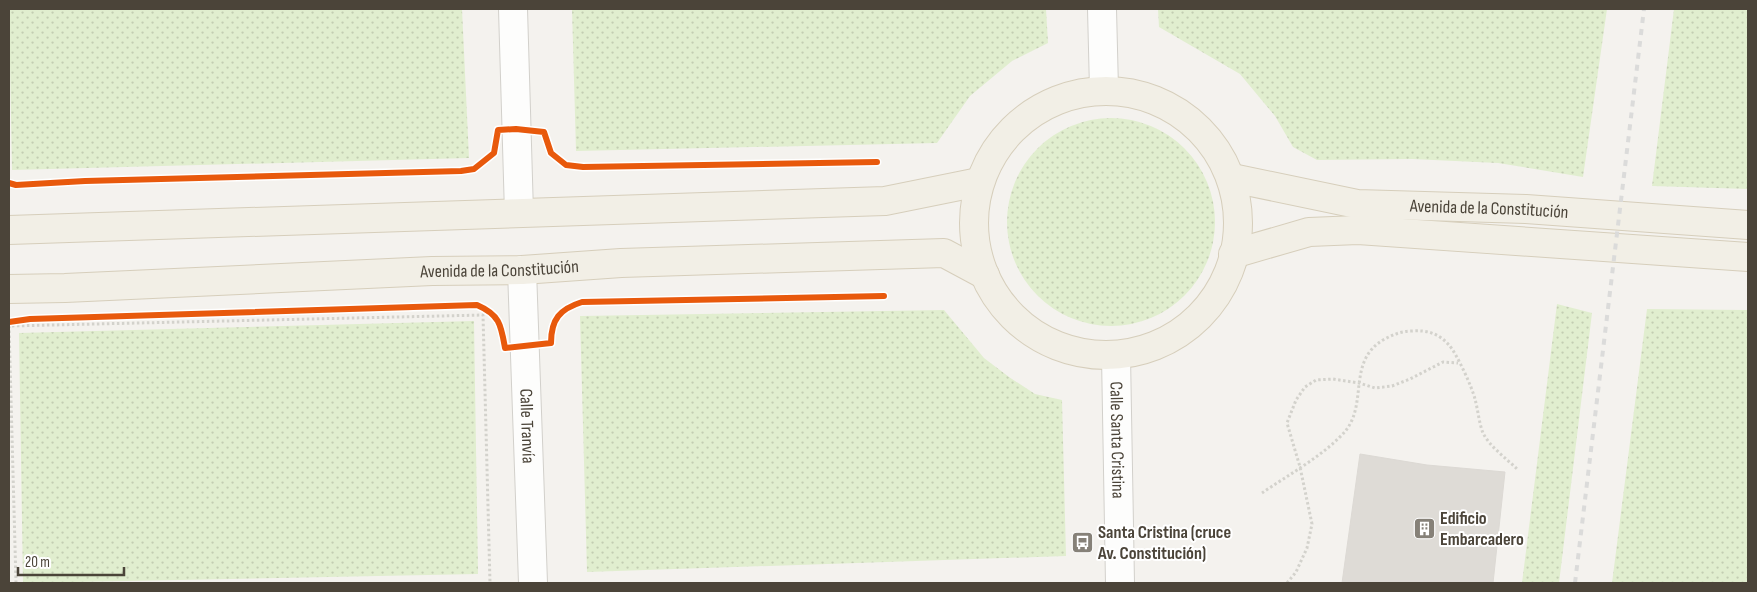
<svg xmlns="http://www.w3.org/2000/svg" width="1757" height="592" font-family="'Sofia Sans Condensed',sans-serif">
<defs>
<pattern id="grass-dots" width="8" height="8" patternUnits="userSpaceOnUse" patternTransform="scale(1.25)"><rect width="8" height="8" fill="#e1eecf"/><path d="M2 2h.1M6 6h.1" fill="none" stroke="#c3cdb2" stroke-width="1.8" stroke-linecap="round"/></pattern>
</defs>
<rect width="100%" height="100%" fill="#f4f2ee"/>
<!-- grass -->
<path fill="url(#grass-dots)" d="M 9,9 L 462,9 L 469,158 L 12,170 Z
M 572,9 L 1046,9 L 1048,43 L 1012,61 L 970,96 L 937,143 L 576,151 Z
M 1158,9 L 1607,9 L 1583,177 L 1498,163 L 1412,159 L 1317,160 L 1293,147 L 1275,116 L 1240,74 L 1159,27 Z
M 1674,9 L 1748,9 L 1748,189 L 1652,186 Z
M1007 222a104 104 0 1 1 208 0a104 104 0 1 1-208 0Z
M 1557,304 L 1592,313 L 1559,583 L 1522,583 Z
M 1647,309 L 1748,310 L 1748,583 L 1612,583 Z
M 944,310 L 984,358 L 1009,377 L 1035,394 L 1062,400 L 1066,556 L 587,572 L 580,316 Z
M 474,321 L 478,574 L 23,583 L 19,333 Z"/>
<!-- building -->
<path fill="#dedbd6" stroke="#dcd9d4" d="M 1360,454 L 1427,465 L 1505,472 L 1493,583 L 1342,583 Z"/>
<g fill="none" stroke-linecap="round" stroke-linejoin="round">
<defs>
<g id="minor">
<path d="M 513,9 L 519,213"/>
<path d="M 1102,9 L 1104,89"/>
<path id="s1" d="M 522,270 L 533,583"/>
<path id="s2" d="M 1116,356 L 1120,583"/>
</g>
<g id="major">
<circle cx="1106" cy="223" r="132"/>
<path id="s3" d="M 1232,178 L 1357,204 L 1526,209 L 1748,225"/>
<path d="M 9,230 L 885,201 L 979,182"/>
<path d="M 1233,254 L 1309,232 L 1358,230 L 1748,257"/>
<path id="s4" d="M 9,289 L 65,288 L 432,271 L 522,270 L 621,263 L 944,253 L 985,275"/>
</g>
</defs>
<!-- minor casing -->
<use href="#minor" stroke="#d2d0cb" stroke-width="30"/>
<!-- major casing -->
<use href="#major" stroke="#d6cebb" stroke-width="30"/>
<!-- path -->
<path stroke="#d3d2cc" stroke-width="3" stroke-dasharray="2.5 2.5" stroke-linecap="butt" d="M 1262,493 C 1288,475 1328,453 1347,429 C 1367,401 1348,361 1383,340 C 1392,335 1401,331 1412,331 C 1427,330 1438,333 1449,345 C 1457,354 1472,387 1475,399 C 1478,410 1479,423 1483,433 C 1490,447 1506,458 1517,469
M 16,583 L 9,326 L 483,315 L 490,583
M 1287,583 L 1296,572 L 1307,548 L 1312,524 L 1300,467 L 1287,423 L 1296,400 L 1305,387 L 1316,380 L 1333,379 L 1359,383 L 1375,388 L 1392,386 L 1410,379 L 1443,362 L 1458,363"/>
<!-- minor -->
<use href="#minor" stroke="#fdfdfc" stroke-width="28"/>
<!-- major -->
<use href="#major" stroke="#f2efe6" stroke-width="28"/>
<!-- rail -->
<path stroke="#dbdbda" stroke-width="4" stroke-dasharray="6 6" stroke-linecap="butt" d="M 1575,583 L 1644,9"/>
<defs>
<path id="cycleway" d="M 9,183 L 16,185 L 85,181 L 461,171 L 474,169 L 494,153 L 498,130 L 516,129 L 544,132 L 551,153 L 566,165 L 583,167 L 877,162
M 9,322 L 30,319 L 477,305 C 500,315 501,325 505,348 L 551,343 C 551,319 560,309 582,302 L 884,296"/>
</defs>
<!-- cycleway casing -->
<use href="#cycleway" stroke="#fff" stroke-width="9"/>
<!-- cycleway -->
<use href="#cycleway" stroke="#e8590c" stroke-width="6"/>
</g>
<!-- icons -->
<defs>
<symbol id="building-square" viewBox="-11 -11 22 22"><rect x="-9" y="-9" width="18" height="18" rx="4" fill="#868178" stroke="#fff"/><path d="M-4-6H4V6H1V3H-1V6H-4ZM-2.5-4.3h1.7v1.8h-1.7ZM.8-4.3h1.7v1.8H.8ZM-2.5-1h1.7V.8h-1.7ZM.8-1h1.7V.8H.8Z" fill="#fff"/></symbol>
<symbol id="bus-square" viewBox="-11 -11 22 22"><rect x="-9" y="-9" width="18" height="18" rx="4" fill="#868178" stroke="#fff"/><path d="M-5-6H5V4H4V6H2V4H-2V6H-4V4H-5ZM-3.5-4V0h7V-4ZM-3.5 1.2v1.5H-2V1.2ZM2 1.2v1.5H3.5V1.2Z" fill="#fff"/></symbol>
</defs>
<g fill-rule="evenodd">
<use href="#building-square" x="1412" y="516" width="25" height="25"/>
<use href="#bus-square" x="1070" y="530" width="25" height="25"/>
</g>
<g text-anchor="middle" stroke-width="4" stroke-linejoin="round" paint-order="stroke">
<!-- street labels -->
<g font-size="18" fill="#4b4439" stroke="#fff">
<text dy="6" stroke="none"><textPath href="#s3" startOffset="260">Avenida de la Constitución</textPath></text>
<text dy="6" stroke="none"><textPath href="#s4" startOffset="491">Avenida de la Constitución</textPath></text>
<text dy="6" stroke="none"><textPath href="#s1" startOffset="156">Calle Tranvía</textPath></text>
<text dy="6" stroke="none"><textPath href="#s2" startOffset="84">Calle Santa Cristina</textPath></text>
</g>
<!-- poi labels -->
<g font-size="18" font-weight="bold" fill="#4b4439" stroke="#fff" text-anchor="start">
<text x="1440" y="524">Edificio<tspan x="1440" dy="21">Embarcadero</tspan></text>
<text x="1098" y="538">Santa Cristina (cruce<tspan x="1098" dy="21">Av. Constitución)</tspan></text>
</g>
</g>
<!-- border -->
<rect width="1757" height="592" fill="none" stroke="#4b4439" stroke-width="20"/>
<!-- scale -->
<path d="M18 567v8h106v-8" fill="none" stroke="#4b4439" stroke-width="2.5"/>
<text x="25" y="567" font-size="15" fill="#4b4439" stroke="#ffffff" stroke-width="4" paint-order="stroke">20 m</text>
</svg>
